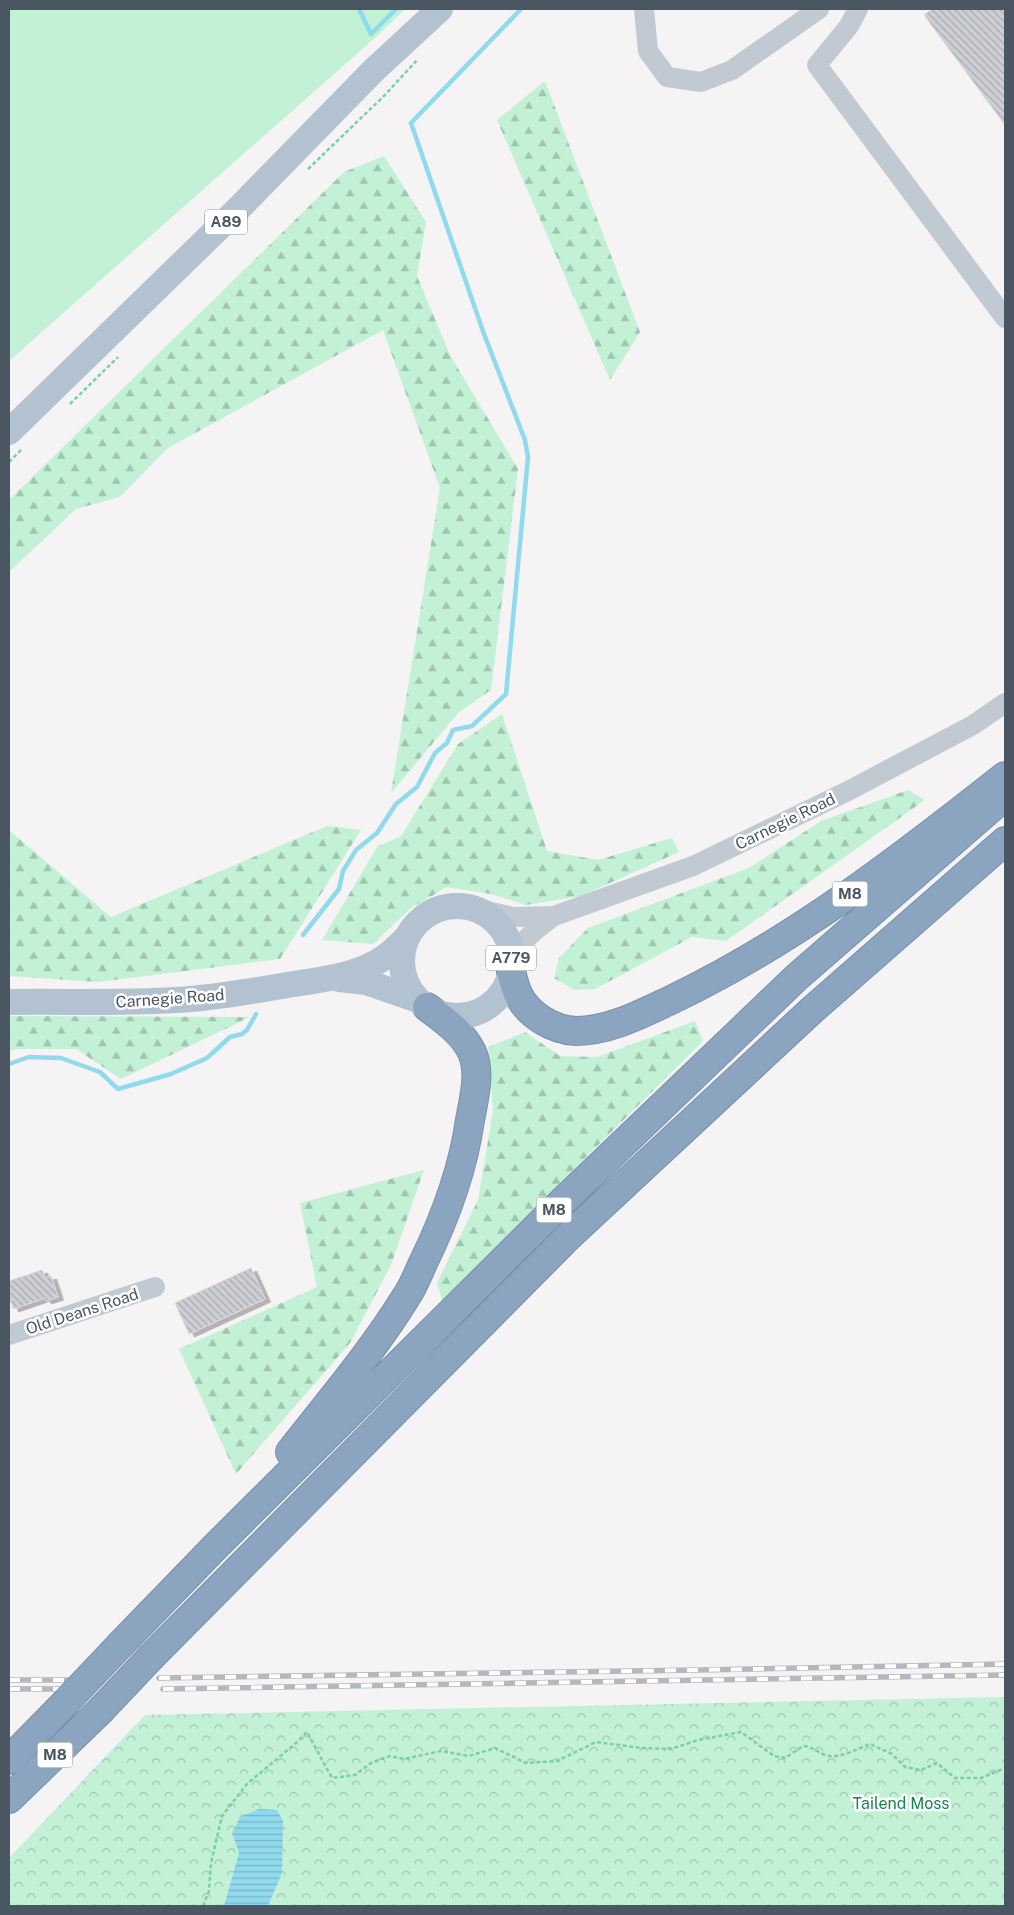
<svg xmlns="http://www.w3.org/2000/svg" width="1014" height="1915" font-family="'Public Sans',sans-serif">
<defs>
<pattern id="forest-firs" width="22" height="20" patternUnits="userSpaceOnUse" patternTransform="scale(1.25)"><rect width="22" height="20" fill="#c3f1d5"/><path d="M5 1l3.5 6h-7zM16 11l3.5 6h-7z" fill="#a0c6b0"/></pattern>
<pattern id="park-crowns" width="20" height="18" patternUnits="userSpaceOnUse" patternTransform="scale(1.25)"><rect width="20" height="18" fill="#c3f1d5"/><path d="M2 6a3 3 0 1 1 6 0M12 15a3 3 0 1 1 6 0" fill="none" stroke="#a0c6b0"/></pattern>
<pattern id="water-rules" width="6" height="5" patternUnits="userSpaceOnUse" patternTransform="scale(1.25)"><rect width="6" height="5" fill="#90daee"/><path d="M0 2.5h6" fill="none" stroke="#78b4c4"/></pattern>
<pattern id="building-back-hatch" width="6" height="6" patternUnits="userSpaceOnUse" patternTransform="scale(1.25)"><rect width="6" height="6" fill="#cdcfd5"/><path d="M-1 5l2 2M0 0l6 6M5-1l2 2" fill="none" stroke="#a8abb0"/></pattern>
<filter id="shadow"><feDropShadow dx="5.5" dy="3" stdDeviation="0" flood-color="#0004"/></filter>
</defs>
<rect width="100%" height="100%" fill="#f5f3f3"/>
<!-- green -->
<path fill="#c3f1d5" d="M 9,9 L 405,9 L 377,36 L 9,361 Z"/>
<!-- forest -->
<path fill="url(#forest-firs)" d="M 545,81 L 640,332 L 610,380 L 497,120 Z
M 384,156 L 426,222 L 417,276 L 450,355 L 518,469 L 491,690 L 458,713 L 391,793 L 440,488 L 383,330 L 168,448 L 120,497 L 76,509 L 9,572 L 9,500 L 344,172 Z
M 502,714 L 547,851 L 598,860 L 672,838 L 679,852 L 581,896 L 526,905 L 491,894 L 447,887 L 411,908 L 373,944 L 322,940 L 377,847 L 401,836 L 458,744 Z
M 908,790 L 925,800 L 726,941 L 692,937 L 595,989 L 575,990 L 554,978 L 559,958 L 588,928 L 749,868 L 821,821 Z
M 327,826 L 361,830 L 280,959 L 98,982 L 9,976 L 9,830 L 111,917 Z
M 9,1016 L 250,1017 L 121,1079 L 76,1049 L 16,1049 L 9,1051 Z
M 695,1021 L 703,1041 L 442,1300 L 437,1283 L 478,1200 L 493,1111 L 488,1047 L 525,1032 L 560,1056 L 597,1057 Z
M 424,1170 L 391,1265 L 350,1343 L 236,1474 L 179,1349 L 317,1287 L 300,1203 Z"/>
<!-- park -->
<path fill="url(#park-crowns)" d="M 1005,1697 L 1005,1906 L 9,1906 L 9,1858 L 145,1715 Z"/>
<!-- water -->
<path fill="url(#water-rules)" d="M 259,1809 L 277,1810 L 283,1821 L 282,1873 L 268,1906 L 224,1906 L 239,1853 L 232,1833 L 240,1817 Z"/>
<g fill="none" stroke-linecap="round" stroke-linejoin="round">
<!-- stream -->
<path stroke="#90daee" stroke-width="4.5" d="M 359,9 L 371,34 L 396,9
M 303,935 L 339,889 L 343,871 L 356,850 L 377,833 L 396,804 L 417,787 L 435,753 L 447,743 L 453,730 L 472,726 L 506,694 L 528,457 L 525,440 L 484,334 L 411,123 L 521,9
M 9,1064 L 29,1057 L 61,1058 L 100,1072 L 118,1089 L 171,1074 L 207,1058 L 230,1037 L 242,1034 L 247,1030 L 256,1014"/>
</g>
<!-- building -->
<path fill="url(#building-back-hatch)" stroke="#d7d9de" filter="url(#shadow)" d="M 932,9 L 1005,9 L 1005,125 L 924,15 Z
M 251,1268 L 265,1299 L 189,1334 L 175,1303 Z
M 42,1270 L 45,1278 L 51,1276 L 58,1297 L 46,1301 L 45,1298 L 13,1309 L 9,1296 L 9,1281 Z"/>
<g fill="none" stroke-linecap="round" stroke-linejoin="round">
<defs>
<path id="highway" d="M 511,972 C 513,979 515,987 518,994 C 528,1015 553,1030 576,1031 C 610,1031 643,1013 673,999 C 794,941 900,859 1005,776
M 290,1452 C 330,1401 372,1352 406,1297 C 413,1287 418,1274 423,1263 C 445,1218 463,1170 470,1120 C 474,1098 481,1073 472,1052 C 462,1032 444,1020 427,1007
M 121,1644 L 217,1545 L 561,1203 L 797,977 L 1005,796
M 152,1656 L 569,1236 L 812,1010 L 1005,841
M 9,1760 L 65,1703
M 9,1799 L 100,1711"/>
</defs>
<!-- highway casing -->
<use href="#highway" stroke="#7690ad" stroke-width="30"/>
<!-- path -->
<path stroke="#7ad0a6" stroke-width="2.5" stroke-dasharray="4 2.5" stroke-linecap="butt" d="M 308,169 L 384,96 L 418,59
M 70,404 L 118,357
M 9,462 L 22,449
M 203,1906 L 209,1891 L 211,1863 L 222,1816 L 247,1784 L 296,1743 L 307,1732 L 332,1778 L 355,1775 L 371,1763 L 390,1756 L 404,1759 L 441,1751 L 469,1756 L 495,1748 L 526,1763 L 557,1761 L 596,1742 L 641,1748 L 671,1749 L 698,1740 L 741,1732 L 774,1756 L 785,1758 L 803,1746 C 812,1747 816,1751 825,1755 C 838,1760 857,1749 870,1744 L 892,1754 L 905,1767 L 921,1770 L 937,1763 L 955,1778 L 981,1778 L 1005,1768"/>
<!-- minor -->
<path stroke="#c1cad2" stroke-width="20" d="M 644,9 L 648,51 L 667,77 L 701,82 L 732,70 L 819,9
M 858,9 L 849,26 L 817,65 L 1005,318
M 469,907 L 513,917 L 554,916 L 693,866 L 848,791 L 973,725 L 1005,703
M 512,965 C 520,940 534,931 554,916
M 9,1335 L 155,1287"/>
<!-- major -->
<path stroke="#b3c2d1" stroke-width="26" d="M 9,432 L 239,208 L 374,70 L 440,9
M402 961a55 55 0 1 1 110 0a55 55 0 1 1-110 0Z
M 339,979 L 366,982 L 418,1000
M 9,1002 C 69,1001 131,1004 191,999 C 225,996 259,990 293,984 C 321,980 352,976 377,962 C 388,956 398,947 406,938"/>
<!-- highway -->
<use href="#highway" stroke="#8ba5c1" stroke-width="28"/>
<defs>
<path id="rail" d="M 159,1678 L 700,1670 L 1005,1664
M 9,1680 L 70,1680
M 9,1689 L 67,1689
M 163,1689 L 1005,1675"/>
</defs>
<!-- rail casing -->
<use href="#rail" stroke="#b5b8bd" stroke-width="5.5"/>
<!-- rail -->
<use href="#rail" stroke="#fff" stroke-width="4" stroke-dasharray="11" stroke-linecap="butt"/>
<defs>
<path id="highway-bridge" d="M 65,1703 L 121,1644
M 100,1711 L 152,1656"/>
</defs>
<!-- highway-bridge casing -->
<use href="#highway-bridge" stroke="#7690ad" stroke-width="30" stroke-linecap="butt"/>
<!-- highway-bridge -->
<use href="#highway-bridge" stroke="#8ba5c1" stroke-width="28"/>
</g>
<g text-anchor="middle" stroke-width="5" stroke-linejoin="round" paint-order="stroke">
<!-- shield labels -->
<g fill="#fff" stroke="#808990" stroke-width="1">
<rect x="205" y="209.5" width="42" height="25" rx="4"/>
<rect x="832.5" y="881.5" width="35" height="25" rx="4"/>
<rect x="486" y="945.5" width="50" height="25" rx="4"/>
<rect x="536.5" y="1197.5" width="35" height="25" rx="4"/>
<rect x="37.5" y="1742.5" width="35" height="25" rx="4"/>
</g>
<g font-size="15" font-weight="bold" fill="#4a5661">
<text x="226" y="227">A89</text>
<text x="850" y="899">M8</text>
<text x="511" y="963">A779</text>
<text x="554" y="1215">M8</text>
<text x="55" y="1760">M8</text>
</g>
<!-- street labels -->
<g font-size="16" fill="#4a5661" stroke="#fff">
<text transform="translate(785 821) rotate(-26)" y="6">Carnegie Road</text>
<text transform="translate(170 998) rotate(-4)" y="6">Carnegie Road</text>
<text transform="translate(82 1311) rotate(-18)" y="6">Old Deans Road</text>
</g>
<!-- park labels -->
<g font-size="16" fill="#17864f" stroke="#fff">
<text x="901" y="1809">Tailend Moss</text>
</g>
</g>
<!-- border -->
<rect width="1014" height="1915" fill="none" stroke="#4a5661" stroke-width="20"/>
</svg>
